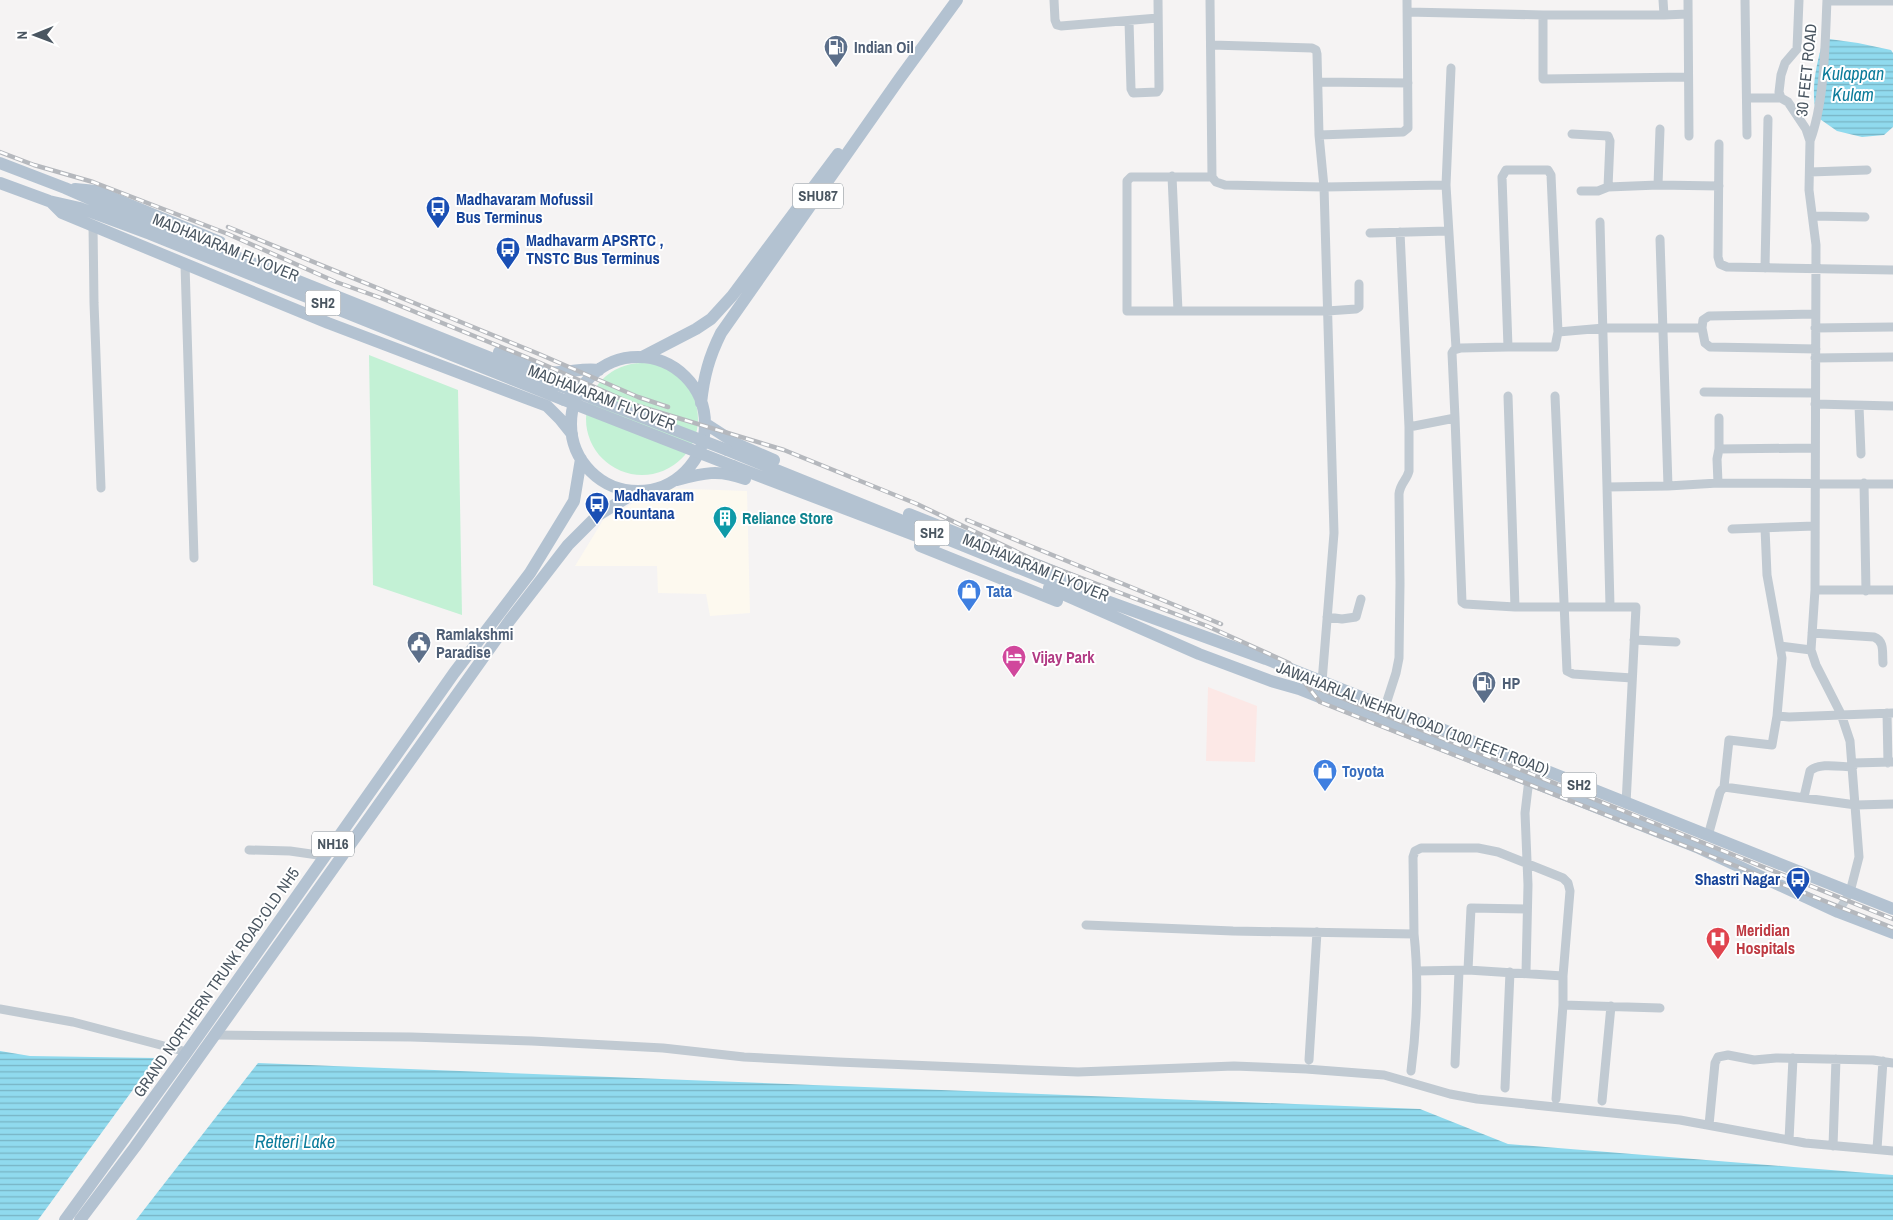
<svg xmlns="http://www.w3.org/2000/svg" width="1893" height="1220" font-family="'Archivo Narrow',sans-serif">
<defs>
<pattern id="water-rules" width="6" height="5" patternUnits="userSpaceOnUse" patternTransform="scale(1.25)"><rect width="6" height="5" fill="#90daee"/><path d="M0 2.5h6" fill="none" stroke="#78b4c4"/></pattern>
</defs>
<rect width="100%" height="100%" fill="#f5f3f3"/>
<!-- commercial -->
<path fill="#fdf9ef" d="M 660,488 L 747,491 L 750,613 L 710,616 L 706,594 L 658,593 L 657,566 L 575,566 L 603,520 Z"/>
<!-- medical -->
<path fill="#fce8e6" d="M 1208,687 L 1257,706 L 1255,762 L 1206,761 Z"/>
<!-- green -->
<path fill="#c3f1d5" d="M 369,355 L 458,390 L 462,615 L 373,585 Z
M586 419a56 56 0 1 1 112 0a56 56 0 1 1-112 0Z"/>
<!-- water -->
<path fill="url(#water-rules)" d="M 1829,39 L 1858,43 L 1891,50 L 1893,53 L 1893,127 L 1884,135 L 1862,137 L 1837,131 L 1817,117 C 1810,89 1816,68 1823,40 Z
M 0,1051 L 30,1056 L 156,1058 L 38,1220 L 0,1220 Z
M 258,1063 L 1420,1109 L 1508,1144 L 1893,1175 L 1893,1220 L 136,1220 Z"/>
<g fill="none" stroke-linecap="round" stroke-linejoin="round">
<!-- minor -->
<path stroke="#c1cad2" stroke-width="9" d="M 1054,0 L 1055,20 L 1057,25 L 1061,26 L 1158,18
M 1210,0 L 1212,177 L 1131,177 L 1127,181 L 1127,311 L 1327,311 L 1356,309 L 1359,307 L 1359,284
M 1663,0 L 1664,15 L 1688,14
M 1688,0 L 1689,136
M 1745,0 L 1747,135
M 1799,0 L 1797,49 L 1785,63 L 1781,75 L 1779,92 L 1781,98 L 1788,102 L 1806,129 L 1810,141 L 1809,190 L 1816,245 L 1815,590 L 1811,650 L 1816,665 L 1841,714 L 1850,741 L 1859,857 L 1850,892 L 1838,912
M 1827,1 L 1893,1
M 1407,12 L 1543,15 L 1664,15
M 1543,15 L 1543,79 L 1688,77
M 1129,21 L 1131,89 L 1133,93 L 1157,92 L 1159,89 L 1158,0
M 1211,45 L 1312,48 L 1316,50 L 1317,54 L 1319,135 L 1324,187 L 1334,533 L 1322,682
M 1451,68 L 1446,185 L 1456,348
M 1318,82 L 1408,83
M 1747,98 L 1781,98
M 1572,134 L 1608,136 L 1610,141 L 1608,187 L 1658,185 L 1719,186
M 1319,135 L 1403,132 L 1408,128 L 1407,0
M 1810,141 C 1825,101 1825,43 1827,0
M 1719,144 L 1718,257 L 1720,264 L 1727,267 L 1893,270
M 1506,170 L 1548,170 L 1551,175 L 1558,332 L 1555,347 L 1508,347 L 1502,177 Z
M 1810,172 L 1867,170
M 1172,176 L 1178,311
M 1212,177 L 1216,182 L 1225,185 L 1324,187 L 1446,185
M 1658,185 L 1660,129
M 1581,191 L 1598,191 L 1608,187
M 1813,216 L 1865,217
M 1600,222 L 1607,487 L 1668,486
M 93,225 L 94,303 L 101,488
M 1400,232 L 1409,427
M 1370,233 L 1448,231
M 1660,239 L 1668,486 L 1718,483 L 1893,484
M 185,264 L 194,558
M 1765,268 L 1768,119
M 1702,328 L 1705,343 L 1710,347 L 1816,349
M 1815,328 L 1893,327
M 1558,332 L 1604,328 L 1702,328 L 1703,320 L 1709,316 L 1815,314
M 1815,358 L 1893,357
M 1704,392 L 1815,393
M 1508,396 L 1515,607
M 1555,396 L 1567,671 L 1573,674 L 1632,678
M 1815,404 L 1893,406
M 1859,406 L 1861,454
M 1455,418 L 1462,602 L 1465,604 L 1515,607 L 1636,607 L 1626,804
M 1719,449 L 1719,418
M 1718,483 L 1717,459 L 1719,449 L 1815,448
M 1864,483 L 1866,591
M 1607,487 L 1610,606
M 1765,528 L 1767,575 L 1782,658 L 1777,716 L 1789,717 L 1893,713
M 1732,529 L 1815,526
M 1815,590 L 1893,590
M 1327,617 L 1342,619 L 1356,617 L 1361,599
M 1812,633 L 1874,637 C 1885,641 1882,653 1883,663
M 1634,640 L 1676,642
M 1780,646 L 1811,650
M 1385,707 L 1396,673 L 1399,658 L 1400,583 L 1399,494 C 1400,483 1407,480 1409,471 L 1409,427 L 1455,418 L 1452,353 L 1454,350 L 1461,348 L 1508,347
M 1887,713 L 1888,763
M 1777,716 L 1772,745 L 1729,740 L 1724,787 L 1856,805 L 1893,804
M 1853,763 L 1892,762
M 1804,797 L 1810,771 C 1819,762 1841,767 1853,767
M 1708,836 L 1720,792 L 1724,787
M 249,850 L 290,851 L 325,856
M 1086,925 L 1233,931 L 1414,934 C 1419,980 1417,1025 1411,1071
M 1414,934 L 1413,857 L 1415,851 L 1421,848 L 1478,848 L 1498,852 L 1563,878 L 1568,883 L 1570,891 L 1563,976
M 1468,970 L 1471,908 L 1527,909
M 1418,971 L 1468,970 L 1563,976 L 1563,1005 L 1556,1099
M 1526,972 L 1528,885 L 1525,813 L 1529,779
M 1563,1005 L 1660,1008
M 0,1009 L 73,1022 L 187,1052
M 215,1035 L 411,1037 L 532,1041 L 663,1048 L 744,1057 L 838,1062 L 1078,1072 L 1234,1066 L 1306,1069 L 1384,1075 L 1450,1094 L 1477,1099 L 1680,1120 L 1805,1143 L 1893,1151
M 1309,1060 L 1317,932
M 1455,1064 L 1459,971
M 1505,1088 L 1510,972
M 1602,1101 L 1611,1006
M 1709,1125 L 1715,1063 L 1718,1057 L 1728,1055 L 1754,1060 L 1776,1058 L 1873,1060 L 1893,1063
M 1789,1140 L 1793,1058
M 1833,1146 L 1836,1059
M 1877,1149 L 1883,1061"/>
<!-- primary -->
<path stroke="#b3c2d1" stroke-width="12" d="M 0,163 L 65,188 L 145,223 L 271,270 L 558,385
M 0,183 L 49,201 L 80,208 L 150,234 L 564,400
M 75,189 L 96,191 L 220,242
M 51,202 L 62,213 L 328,323 L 547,406 L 560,419 L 572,434
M 499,352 C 513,358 537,370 551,372 C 567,374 583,367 599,370
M 642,357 L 696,329 L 711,319 L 732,296 L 838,154
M571 424a67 67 0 1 1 134 0a67 67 0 1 1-134 0Z
M 701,403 C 704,376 709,357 721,333 L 900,78 L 957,0
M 706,424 L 737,444 L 774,460
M 727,450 L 1046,579 L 1266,659 L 1893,909
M 733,466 L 935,543
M 677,480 C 703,473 719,469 745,479
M 909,514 L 1095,588
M 920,546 L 1057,601
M 1049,588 L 1199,654 L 1271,681 L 1299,689 L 1699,848 L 1838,912 L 1893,933
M 65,1220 L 187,1052 L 454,673 L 530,573 L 574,501 L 581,459
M 80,1220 L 135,1147 L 510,620 L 568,545 L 598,515 L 636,492"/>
<defs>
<path id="rail" d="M 0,152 L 34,165 L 93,182 L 228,234 L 336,282 L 381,298 L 538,362 L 635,405 L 784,450 L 917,504 L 1034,560 L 1207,626 L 1289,663 L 1320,702 L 1893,928
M 228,227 L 539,354 L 638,397 L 668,407
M 967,520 L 1221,624
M 1309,678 L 1317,688 L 1893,919"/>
</defs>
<!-- rail casing -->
<use href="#rail" stroke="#b5b8bd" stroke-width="4.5"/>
<!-- rail -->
<use href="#rail" stroke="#fff" stroke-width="2.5" stroke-dasharray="8" stroke-linecap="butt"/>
<!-- primary-bridge -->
<path stroke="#b3c2d1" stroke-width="12" d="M 558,385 L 727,450
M 564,400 L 733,466"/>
</g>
<!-- icons -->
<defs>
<symbol id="fuel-pin" viewBox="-11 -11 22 30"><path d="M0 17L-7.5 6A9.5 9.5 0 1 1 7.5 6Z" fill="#5c6f8a" stroke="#fff"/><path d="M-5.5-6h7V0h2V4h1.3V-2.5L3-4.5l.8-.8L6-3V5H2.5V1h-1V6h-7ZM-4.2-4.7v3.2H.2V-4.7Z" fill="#fff"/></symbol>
<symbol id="bus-pin" viewBox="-11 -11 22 30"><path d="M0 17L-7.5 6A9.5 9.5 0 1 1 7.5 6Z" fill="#1a4fb4" stroke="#fff"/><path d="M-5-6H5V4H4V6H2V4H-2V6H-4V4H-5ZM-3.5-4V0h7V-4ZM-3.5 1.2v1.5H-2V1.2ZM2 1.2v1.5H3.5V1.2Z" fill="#fff"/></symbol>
<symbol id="building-pin" viewBox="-11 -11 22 30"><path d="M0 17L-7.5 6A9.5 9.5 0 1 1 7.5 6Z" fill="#0f9aa8" stroke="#fff"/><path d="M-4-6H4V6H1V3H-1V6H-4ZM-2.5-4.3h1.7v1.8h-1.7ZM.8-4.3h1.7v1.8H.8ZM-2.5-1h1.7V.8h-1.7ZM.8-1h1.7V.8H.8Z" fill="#fff"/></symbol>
<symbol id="shop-pin" viewBox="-11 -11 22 30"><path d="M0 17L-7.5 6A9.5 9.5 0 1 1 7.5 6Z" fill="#3f7fe0" stroke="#fff"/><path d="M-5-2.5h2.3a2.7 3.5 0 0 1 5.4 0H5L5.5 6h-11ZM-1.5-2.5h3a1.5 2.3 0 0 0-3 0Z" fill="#fff"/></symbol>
<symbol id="civic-pin" viewBox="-11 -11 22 30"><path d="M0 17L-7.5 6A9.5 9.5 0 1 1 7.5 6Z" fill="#5c6f8a" stroke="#fff"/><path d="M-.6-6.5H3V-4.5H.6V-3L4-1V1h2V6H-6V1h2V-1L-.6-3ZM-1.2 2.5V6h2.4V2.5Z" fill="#fff"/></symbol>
<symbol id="hotel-pin" viewBox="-11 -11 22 30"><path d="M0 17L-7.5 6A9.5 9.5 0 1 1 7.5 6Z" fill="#d1479c" stroke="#fff"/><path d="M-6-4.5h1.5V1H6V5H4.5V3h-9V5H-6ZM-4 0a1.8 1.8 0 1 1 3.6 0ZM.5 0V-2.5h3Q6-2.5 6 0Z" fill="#fff"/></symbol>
<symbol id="hospital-pin" viewBox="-11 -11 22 30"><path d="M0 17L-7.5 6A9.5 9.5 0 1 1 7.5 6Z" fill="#e0444e" stroke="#fff"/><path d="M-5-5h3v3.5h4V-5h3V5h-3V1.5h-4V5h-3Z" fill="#fff"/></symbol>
</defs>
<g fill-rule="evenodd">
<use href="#fuel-pin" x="822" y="33" width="28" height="38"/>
<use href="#bus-pin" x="424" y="194" width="28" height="38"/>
<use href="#bus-pin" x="494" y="235" width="28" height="38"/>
<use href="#bus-pin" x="583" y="490" width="28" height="38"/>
<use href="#building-pin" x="711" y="504" width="28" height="38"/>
<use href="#shop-pin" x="955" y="577" width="28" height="38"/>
<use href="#civic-pin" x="405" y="629" width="28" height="38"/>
<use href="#hotel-pin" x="1000" y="643" width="28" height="38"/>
<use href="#fuel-pin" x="1470" y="669" width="28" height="38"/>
<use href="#shop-pin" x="1311" y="757" width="28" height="38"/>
<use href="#bus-pin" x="1784" y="865" width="28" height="38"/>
<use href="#hospital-pin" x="1704" y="925" width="28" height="38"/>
</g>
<g text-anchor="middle" stroke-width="4" stroke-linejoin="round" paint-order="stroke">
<!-- shield labels -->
<g fill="#fff" stroke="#808990" stroke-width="1">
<rect x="793" y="183.5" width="50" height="25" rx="4"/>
<rect x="305.5" y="290.5" width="35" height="25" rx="4"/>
<rect x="914.5" y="520.5" width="35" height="25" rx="4"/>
<rect x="1561.5" y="772.5" width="35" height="25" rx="4"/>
<rect x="312" y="831.5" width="42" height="25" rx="4"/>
</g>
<g font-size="15" font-weight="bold" fill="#4a5661">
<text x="818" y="201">SHU87</text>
<text x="323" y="308">SH2</text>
<text x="932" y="538">SH2</text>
<text x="1579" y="790">SH2</text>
<text x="333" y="849">NH16</text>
</g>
<!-- service labels -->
<g font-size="16" font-weight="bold" fill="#4e5e75" stroke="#fff" text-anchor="start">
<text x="854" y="53">Indian Oil</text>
<text x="436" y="640">Ramlakshmi<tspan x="436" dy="18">Paradise</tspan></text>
<text x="1502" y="689">HP</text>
</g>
<!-- street labels -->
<g font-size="16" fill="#4a5661" stroke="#fff">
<text transform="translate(1806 70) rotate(-84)" y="6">30 FEET ROAD</text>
<text transform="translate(226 247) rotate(22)" y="6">MADHAVARAM FLYOVER</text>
<text transform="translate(602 397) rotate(21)" y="6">MADHAVARAM FLYOVER</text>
<text transform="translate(1036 567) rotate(22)" y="6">MADHAVARAM FLYOVER</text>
<text transform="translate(1413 718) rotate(21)" y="6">JAWAHARLAL NEHRU ROAD (100 FEET ROAD)</text>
<text transform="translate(216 982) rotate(-55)" y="6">GRAND NORTHERN TRUNK ROAD:OLD NH5</text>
</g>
<!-- transit labels -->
<g font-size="16" font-weight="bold" fill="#164399" stroke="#fff" text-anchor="start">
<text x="456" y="205">Madhavaram Mofussil<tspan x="456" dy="18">Bus Terminus</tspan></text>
<text x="526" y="246">Madhavarm APSRTC ,<tspan x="526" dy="18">TNSTC Bus Terminus</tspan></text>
<text x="614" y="501">Madhavaram<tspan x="614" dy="18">Rountana</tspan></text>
<text x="1780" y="885" text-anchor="end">Shastri Nagar</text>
</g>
<!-- culture labels -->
<g font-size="16" font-weight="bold" fill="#0d838f" stroke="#fff" text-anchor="start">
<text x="742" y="524">Reliance Store</text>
</g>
<!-- shop labels -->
<g font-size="16" font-weight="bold" fill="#366cbe" stroke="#fff" text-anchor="start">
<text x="986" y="597">Tata</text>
<text x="1342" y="777">Toyota</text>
</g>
<!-- hotel labels -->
<g font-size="16" font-weight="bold" fill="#b23c85" stroke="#fff" text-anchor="start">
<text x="1032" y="663">Vijay Park</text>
</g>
<!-- health labels -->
<g font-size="16" font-weight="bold" fill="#be3a42" stroke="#fff" text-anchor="start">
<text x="1736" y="936">Meridian<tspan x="1736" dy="18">Hospitals</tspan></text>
</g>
<!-- water labels -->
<g font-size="18" font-style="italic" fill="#0c7c9b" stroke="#fff">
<text x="1853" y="80">Kulappan<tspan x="1853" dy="21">Kulam</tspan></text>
<text x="295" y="1148">Retteri Lake</text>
</g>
</g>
<!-- north arrow -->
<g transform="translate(35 35) rotate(269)" stroke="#ffffff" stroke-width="4" paint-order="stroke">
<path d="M0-4L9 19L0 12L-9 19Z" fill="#4a5661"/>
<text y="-8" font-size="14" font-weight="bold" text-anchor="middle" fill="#4a5661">N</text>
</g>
</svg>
